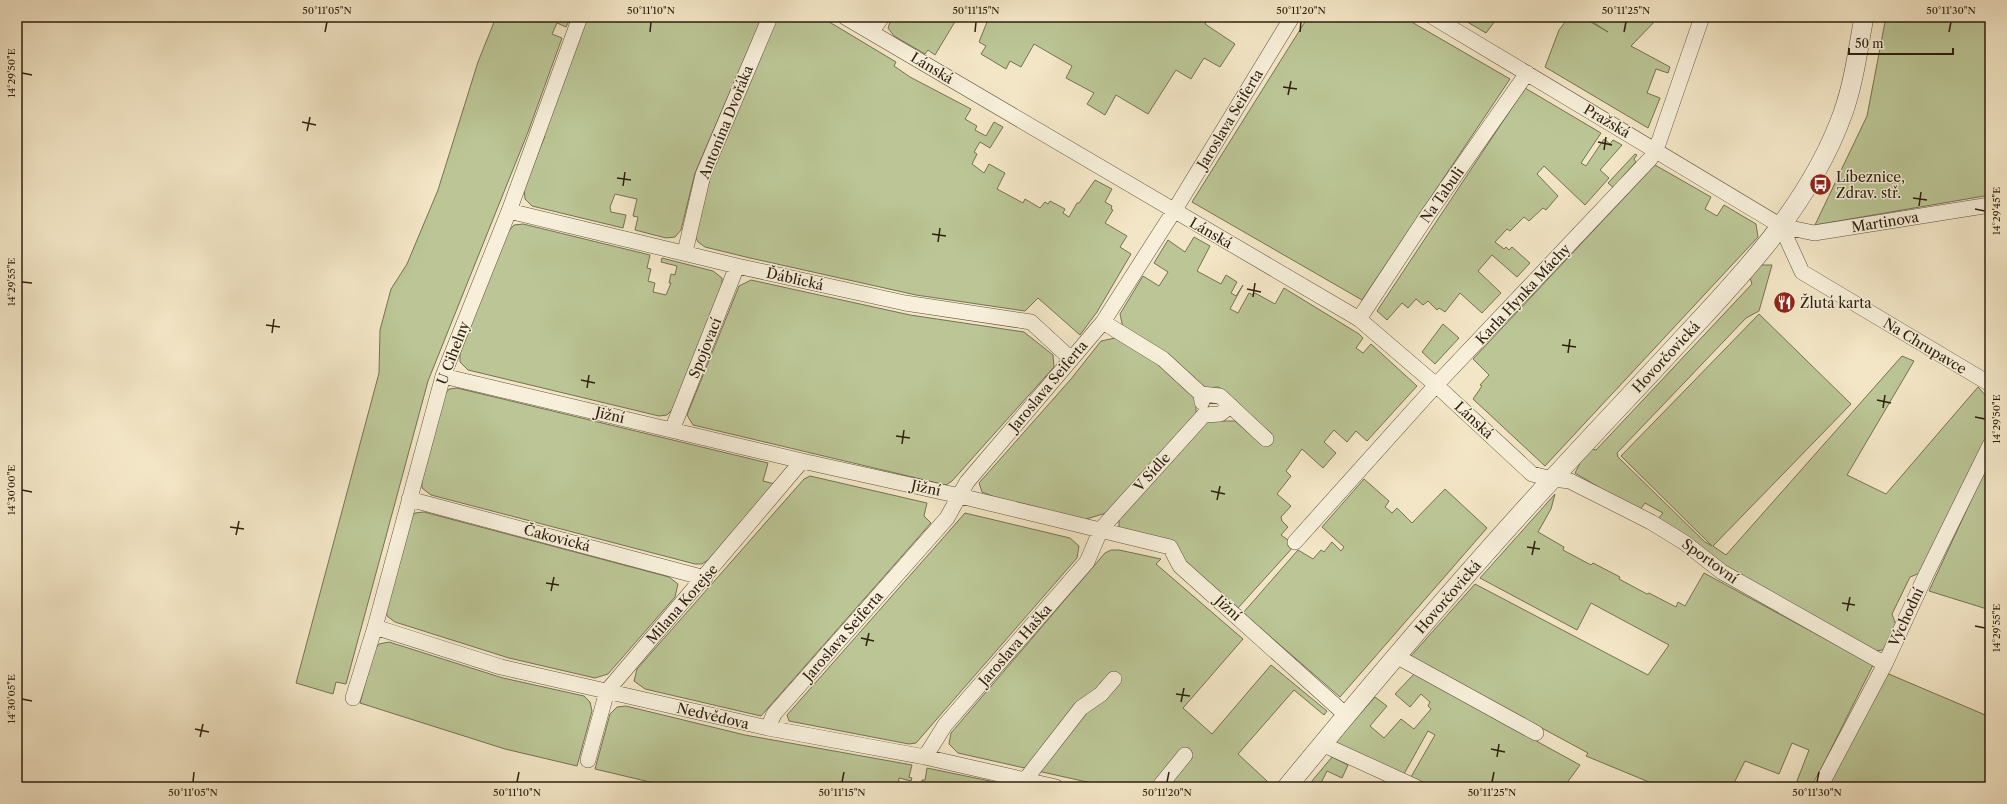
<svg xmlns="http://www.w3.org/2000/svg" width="2007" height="804" font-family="'Libre Caslon Text',serif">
<rect width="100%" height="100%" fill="#f3e6c6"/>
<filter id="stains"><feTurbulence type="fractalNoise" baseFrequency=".005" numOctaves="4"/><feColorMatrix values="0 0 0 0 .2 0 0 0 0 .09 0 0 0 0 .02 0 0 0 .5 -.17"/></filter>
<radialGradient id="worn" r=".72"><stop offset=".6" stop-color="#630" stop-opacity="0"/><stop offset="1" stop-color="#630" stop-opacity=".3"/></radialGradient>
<!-- green -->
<path fill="#bbc595" stroke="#757252" d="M 496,17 L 571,17 L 566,27 L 557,23 L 552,34 L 562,38 L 528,132 L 428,381 L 346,684 L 336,682 L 333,694 L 296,683 L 379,373 L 380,330 L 391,289 L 407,264 L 438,190 L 478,62 Z
M 587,17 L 762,17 L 695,173 L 681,230 L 675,237 L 666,238 L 635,230 L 638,217 L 633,216 L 637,199 L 615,194 L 610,207 L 611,212 L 626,215 L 623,228 L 532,206 L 525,199 L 524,187 L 545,136 L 542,135 Z
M 776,17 L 821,17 L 896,62 L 894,66 L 910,77 L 971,109 L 965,119 L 977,126 L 975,130 L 986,136 L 994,122 L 1003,127 L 990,148 L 980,142 L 974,152 L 977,154 L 972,164 L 984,173 L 989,164 L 1005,173 L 997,189 L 1023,203 L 1025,199 L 1040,208 L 1045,202 L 1048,204 L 1050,201 L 1065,209 L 1063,213 L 1069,217 L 1077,203 L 1079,203 L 1095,180 L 1112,189 L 1105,202 L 1112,206 L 1111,209 L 1113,210 L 1105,223 L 1127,236 L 1120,247 L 1131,254 L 1097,312 L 1080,335 L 1038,298 L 1025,311 L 916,295 L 750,258 L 705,247 L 698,242 L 694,234 L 710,178 Z
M 892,17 L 955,17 L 954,19 L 956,20 L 935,55 L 928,50 L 925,54 L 894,36 L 888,28 Z
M 989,17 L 1209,17 L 1205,24 L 1235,44 L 1220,67 L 1204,58 L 1191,79 L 1176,70 L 1148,114 L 1116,95 L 1105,115 L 1087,104 L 1094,93 L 1066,78 L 1072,66 L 1034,44 L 1021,67 L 1010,61 L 1006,69 L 981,54 L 986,46 L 979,42 Z
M 1308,17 L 1403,17 L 1510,79 L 1362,300 L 1192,202 Z
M 1459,17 L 1498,17 L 1486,33 Z
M 1569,17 L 1582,17 L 1608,32 L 1585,17 L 1659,17 L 1631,46 L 1670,67 L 1668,73 L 1656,69 L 1647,93 L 1660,98 L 1648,128 L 1545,67 L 1559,30 Z
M 1886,17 L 1990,17 L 1990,195 L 1815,225 L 1867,116 Z
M 1525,88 L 1601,133 L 1581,163 L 1586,166 L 1604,139 L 1610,144 L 1613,140 L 1622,145 L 1600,170 L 1609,178 L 1585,205 L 1544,166 L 1537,174 L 1558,196 L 1546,210 L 1543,208 L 1529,221 L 1524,217 L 1510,231 L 1507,229 L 1495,242 L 1504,249 L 1506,247 L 1509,250 L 1512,247 L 1530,263 L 1517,277 L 1492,255 L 1478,271 L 1501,293 L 1482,313 L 1460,293 L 1445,312 L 1439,308 L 1437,310 L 1428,301 L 1423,305 L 1416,299 L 1408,308 L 1402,303 L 1387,320 L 1377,311 Z
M 1635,154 L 1637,155 L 1634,159 L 1636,162 L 1624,175 L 1616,190 L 1608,183 Z
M 1655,165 L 1711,197 L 1705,209 L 1717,216 L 1724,205 L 1756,224 L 1758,237 L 1545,466 L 1473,399 L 1482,386 L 1480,385 L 1489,375 L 1473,359 Z
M 523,224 L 650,255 L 647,268 L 651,269 L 648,281 L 655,283 L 653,292 L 666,295 L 671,283 L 669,283 L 671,274 L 675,275 L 677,266 L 661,262 L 662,258 L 713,271 L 722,278 L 722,288 L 673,409 L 667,415 L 659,416 L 468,370 L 460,362 L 460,352 L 508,232 L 514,225 Z
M 1194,237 L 1210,246 L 1197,271 L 1221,284 L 1226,275 L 1237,282 L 1231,293 L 1236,296 L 1243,285 L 1230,309 L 1238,313 L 1249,293 L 1253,295 L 1255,293 L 1275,304 L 1284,288 L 1359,334 L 1363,338 L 1356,348 L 1363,353 L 1371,344 L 1417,386 L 1367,441 L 1356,431 L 1347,442 L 1334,430 L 1324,442 L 1336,453 L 1323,468 L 1302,449 L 1286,471 L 1291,476 L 1277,494 L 1291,506 L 1281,517 L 1282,521 L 1288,527 L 1281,535 L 1295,545 L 1238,608 L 1186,563 L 1119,528 L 1119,520 L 1206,421 L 1235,421 L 1262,445 L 1272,434 L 1219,387 L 1204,388 L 1123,328 L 1120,314 L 1143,276 L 1159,286 L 1168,272 L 1154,263 L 1168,240 L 1185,252 Z
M 1761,265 L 1772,265 L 1759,311 L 1746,318 L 1617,453 L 1618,457 L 1705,542 L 1712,546 L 1621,456 L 1759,314 L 1851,404 L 1713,546 L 1726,555 L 1902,356 L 1914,361 L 1847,475 L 1886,494 L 1978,387 L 1987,397 L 1990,409 L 1988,435 L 1923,572 L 1910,577 L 1892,614 L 1896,625 L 1883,650 L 1874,651 L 1728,571 L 1657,520 L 1663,513 L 1645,503 L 1639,511 L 1575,473 L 1581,461 L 1592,449 L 1596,450 L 1752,284 L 1750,278 Z
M 751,280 L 910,315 L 1024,332 L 1053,355 L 1054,367 L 952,481 L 946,485 L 693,425 L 687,415 L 739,286 Z
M 1443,324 L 1459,338 L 1435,364 L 1422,352 Z
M 1115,338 L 1159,365 L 1196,398 L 1196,413 L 1106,513 L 1083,520 L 1000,499 L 982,492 L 979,483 L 1071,379 L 1101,341 Z
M 457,388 L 768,463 L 763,481 L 775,484 L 708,560 L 702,564 L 695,564 L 431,495 L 422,488 L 422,478 L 443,397 L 449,389 Z
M 1990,460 L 1990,610 L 1929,591 Z
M 810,476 L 927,503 L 924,516 L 931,523 L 761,716 L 645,689 L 634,681 L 637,669 L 804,479 Z
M 1364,479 L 1389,501 L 1385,507 L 1392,513 L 1397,508 L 1412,523 L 1445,489 L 1487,528 L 1340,697 L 1243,613 L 1298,550 L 1313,559 L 1321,550 L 1324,552 L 1332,542 L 1341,551 L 1344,547 L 1322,527 Z
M 1555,494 L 1551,509 L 1538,532 L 1564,547 L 1563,550 L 1591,565 L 1593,563 L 1620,577 L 1619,579 L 1647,594 L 1649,593 L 1676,607 L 1678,602 L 1685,606 L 1704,573 L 1873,665 L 1812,787 L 1797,781 L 1809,750 L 1792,743 L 1779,774 L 1745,761 L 1732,787 L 1661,787 L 1586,756 L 1588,753 L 1410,657 L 1475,584 L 1648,675 L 1669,645 L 1591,603 L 1577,630 L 1480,578 Z
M 424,512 L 669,577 L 678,584 L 675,597 L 608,674 L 595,678 L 509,658 L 395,622 L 387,616 L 386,608 L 409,520 L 415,513 Z
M 965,513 L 1070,538 L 1079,546 L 1077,558 L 916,743 L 909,744 L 789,721 L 787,715 Z
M 1111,550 L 1119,550 L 1161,559 L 1156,564 L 1243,639 L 1183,708 L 1212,734 L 1271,665 L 1327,711 L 1324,715 L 1294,690 L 1238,754 L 1267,781 L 1262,787 L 1165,787 L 1183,749 L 1151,787 L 1109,787 L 958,753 L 949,744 L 951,733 L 1105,553 Z
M 389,642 L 503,678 L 584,696 L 590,702 L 592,711 L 577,766 L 505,749 L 360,703 L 374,651 L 379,644 Z
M 1884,672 L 1990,717 L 1990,787 L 1840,787 L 1828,783 Z
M 1414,674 L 1580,765 L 1564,787 L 1434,787 L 1411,777 L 1435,735 L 1428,731 L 1404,774 L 1334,743 L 1375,697 L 1387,706 L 1370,726 L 1384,738 L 1401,719 L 1414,729 L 1431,709 L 1428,706 L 1430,702 L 1421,694 L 1410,707 L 1395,694 Z
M 626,706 L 745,735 L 912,765 L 909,777 L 912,778 L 911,781 L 899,778 L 898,787 L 671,787 L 595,769 L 610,714 L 617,707 Z
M 1332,757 L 1348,765 L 1342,778 L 1327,771 L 1319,787 L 1307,787 Z
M 927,768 L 1019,787 L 934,787 L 934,785 L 922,783 L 922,780 L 925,780 Z"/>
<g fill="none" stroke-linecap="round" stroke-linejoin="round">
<defs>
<path id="minor" d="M 845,17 L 1359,319 L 1436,385 L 1532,474 L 1552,479 L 1570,481 L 1651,522 L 1685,543 L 1722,572 L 1885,664
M 1433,17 L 1781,226 L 1814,233 L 1990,205
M 871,32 L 882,17
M 509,211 L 737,266 L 905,303 L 1031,322 L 1071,359
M 1781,226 L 1802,272 L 1990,384
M 685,252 L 703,175 L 770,17
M 1359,319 L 1429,213 L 1527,73
M 1103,322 L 1163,359 L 1201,394
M 443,376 L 802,461 L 960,496 L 1170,547 L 1180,566 L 1346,715
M 1202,402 L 1201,394 L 1220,396 L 1266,439
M 672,430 L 737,266
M 409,499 L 705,578
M 1295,542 L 1436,385 L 1650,159 L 1656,150 L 1702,17
M 375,627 L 501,667 L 768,728 L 925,757 L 1056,787
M 1396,656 L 1536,733
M 353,698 L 375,627 L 443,376 L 509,211 L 580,17
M 768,728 L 774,714 L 947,518 L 967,482 L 1103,322 L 1174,211 L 1292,17
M 1322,744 L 1416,787
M 925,757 L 945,725 L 1087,562 L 1101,529 L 1204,415 L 1220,414 L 1231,406
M 588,760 L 607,691 L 802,461
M 1025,780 L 1081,708 L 1101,694 L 1114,679
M 1159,787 L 1185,755
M 1820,787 L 1885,664 L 1925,577 L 1990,445"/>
<path id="tertiary" d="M 1287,787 C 1374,681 1463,576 1556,475 C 1599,428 1643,382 1686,335 C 1748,269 1812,200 1843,113 C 1854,82 1858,49 1864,17"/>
</defs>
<!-- minor casing -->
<use href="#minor" stroke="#60523c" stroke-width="16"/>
<!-- tertiary casing -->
<use href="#tertiary" stroke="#60523c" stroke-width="20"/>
<!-- minor -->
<use href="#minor" stroke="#f7efda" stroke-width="15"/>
<!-- tertiary -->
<use href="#tertiary" stroke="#f7efda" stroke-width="19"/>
</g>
<!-- ticks -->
<path fill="none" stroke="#2f200e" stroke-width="1.5" d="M 325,32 L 327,22M 650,32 L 651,22M 975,32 L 976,22M 1300,32 L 1301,22M 1624,32 L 1626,22M 1949,32 L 1951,22M 22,73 L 32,75M 1283,87 L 1297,89M 1288,95 L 1291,81M 302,122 L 316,125M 307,131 L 310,117M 1598,142 L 1612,145M 1604,150 L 1606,137M 617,178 L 631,180M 623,186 L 625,172M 1913,198 L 1927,200M 1919,206 L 1921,192M 1975,209 L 1985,211M 932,234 L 946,236M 938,242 L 940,228M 22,282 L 32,283M 1247,289 L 1261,292M 1253,297 L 1255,283M 266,325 L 280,327M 272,333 L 274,319M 1562,345 L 1576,347M 1568,353 L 1570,339M 581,380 L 595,383M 587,388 L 589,375M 1877,400 L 1891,403M 1883,408 L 1885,395M 1975,417 L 1985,419M 896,436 L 910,438M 902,444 L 904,430M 22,490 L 32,492M 1211,491 L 1225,494M 1217,500 L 1220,486M 230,527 L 244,529M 236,535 L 239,521M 1527,547 L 1540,549M 1532,555 L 1535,541M 546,583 L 559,585M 551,591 L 554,577M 1842,603 L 1855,605M 1847,611 L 1850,597M 1975,626 L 1985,628M 861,638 L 874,641M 866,646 L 869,633M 1176,694 L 1190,696M 22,699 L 32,701M 1181,702 L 1184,688M 195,729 L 209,732M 200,737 L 203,724M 1491,749 L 1505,752M 1497,757 L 1499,744M 193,782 L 194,772M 517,782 L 519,772M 842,782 L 844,772M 1167,782 L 1169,772M 1492,782 L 1494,772M 1817,782 L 1819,772"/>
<!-- icons -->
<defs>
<symbol id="bus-disc" viewBox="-11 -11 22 22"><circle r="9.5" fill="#8f2418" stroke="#f7efda"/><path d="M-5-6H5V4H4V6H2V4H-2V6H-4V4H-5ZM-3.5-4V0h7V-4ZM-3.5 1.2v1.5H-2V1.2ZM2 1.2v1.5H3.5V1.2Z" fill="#fff"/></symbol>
<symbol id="restaurant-disc" viewBox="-11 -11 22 22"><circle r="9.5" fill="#8f2418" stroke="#f7efda"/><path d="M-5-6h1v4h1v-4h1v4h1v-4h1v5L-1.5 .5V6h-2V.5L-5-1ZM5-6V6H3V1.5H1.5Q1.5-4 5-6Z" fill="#fff"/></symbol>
</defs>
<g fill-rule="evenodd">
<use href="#bus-disc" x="1808" y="172" width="25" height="25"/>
<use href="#restaurant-disc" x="1772" y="290" width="25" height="25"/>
</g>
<g text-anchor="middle" stroke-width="3" stroke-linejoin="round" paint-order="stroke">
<!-- street labels -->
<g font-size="14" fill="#2f200e" stroke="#f7efda">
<text transform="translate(932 68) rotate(31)" y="5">Lánská</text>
<text transform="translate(1230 119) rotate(-59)" y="5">Jaroslava Seiferta</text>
<text transform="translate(1607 121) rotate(31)" y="5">Pražská</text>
<text transform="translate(726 122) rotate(-68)" y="5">Antonína Dvořáka</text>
<text transform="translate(1442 195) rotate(-55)" y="5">Na Tabuli</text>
<text transform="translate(1885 222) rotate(-9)" y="5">Martinova</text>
<text transform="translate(1211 233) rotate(30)" y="5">Lánská</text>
<text transform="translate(795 279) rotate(13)" y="5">Ďáblická</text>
<text transform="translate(1523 294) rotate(-47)" y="5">Karla Hynka Máchy</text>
<text transform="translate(1925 346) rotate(31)" y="5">Na Chrupavce</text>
<text transform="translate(705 348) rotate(-68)" y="5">Spojovací</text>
<text transform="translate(453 353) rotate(-69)" y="5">U Cihelny</text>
<text transform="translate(1666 357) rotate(-47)" y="5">Hovorčovická</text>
<text transform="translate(1048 386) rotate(-50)" y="5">Jaroslava Seiferta</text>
<text transform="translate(610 415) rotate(13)" y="5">Jižní</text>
<text transform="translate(1474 420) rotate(43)" y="5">Lánská</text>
<text transform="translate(1152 472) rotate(-48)" y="5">V Sídle</text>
<text transform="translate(926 488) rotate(12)" y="5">Jižní</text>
<text transform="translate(557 538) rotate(15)" y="5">Čakovická</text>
<text transform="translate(1710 561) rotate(36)" y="5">Sportovní</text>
<text transform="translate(1448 597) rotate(-49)" y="5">Hovorčovická</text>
<text transform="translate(682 604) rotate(-49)" y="5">Milana Korejse</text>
<text transform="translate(1228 608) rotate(42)" y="5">Jižní</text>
<text transform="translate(1906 617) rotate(-65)" y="5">Východní</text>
<text transform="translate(843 636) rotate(-49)" y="5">Jaroslava Seiferta</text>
<text transform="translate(1015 645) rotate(-49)" y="5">Jaroslava Haška</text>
<text transform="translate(713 716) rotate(13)" y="5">Nedvědova</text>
</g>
<!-- poi labels -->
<g font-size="14" fill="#2f200e" stroke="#f7efda" text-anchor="start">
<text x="1836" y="182">Líbeznice,<tspan x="1836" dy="16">Zdrav. stř.</tspan></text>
<text x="1800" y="308">Žlutá karta</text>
</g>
</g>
<!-- margin -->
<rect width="2007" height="804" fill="none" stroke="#f3e6c6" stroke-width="44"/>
<!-- scale -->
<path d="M1849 48v6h104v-6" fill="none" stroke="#2f200e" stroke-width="2"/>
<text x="1855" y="48" font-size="12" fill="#2f200e" stroke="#f7efda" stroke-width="3" paint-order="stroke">50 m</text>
<rect x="22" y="22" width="1963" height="760" fill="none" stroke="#2f200e" stroke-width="1.5"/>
<g font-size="10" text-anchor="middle" fill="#2f200e">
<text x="327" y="14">50°11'05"N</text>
<text x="651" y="14">50°11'10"N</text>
<text x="976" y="14">50°11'15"N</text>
<text x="1301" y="14">50°11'20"N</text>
<text x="1626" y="14">50°11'25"N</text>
<text x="1951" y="14">50°11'30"N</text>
<text transform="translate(11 73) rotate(-90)" y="4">14°29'50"E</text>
<text transform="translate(1996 211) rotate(-90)" y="4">14°29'45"E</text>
<text transform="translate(11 282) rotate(-90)" y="4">14°29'55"E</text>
<text transform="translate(1996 419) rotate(-90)" y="4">14°29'50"E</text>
<text transform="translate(11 490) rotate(-90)" y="4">14°30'00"E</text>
<text transform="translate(1996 628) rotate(-90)" y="4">14°29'55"E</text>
<text transform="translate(11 699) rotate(-90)" y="4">14°30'05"E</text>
<text x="193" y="796">50°11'05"N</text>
<text x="517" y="796">50°11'10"N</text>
<text x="842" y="796">50°11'15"N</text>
<text x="1167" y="796">50°11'20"N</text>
<text x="1492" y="796">50°11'25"N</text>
<text x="1817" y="796">50°11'30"N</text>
</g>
<rect width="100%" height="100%" filter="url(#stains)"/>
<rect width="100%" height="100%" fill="url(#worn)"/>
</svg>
